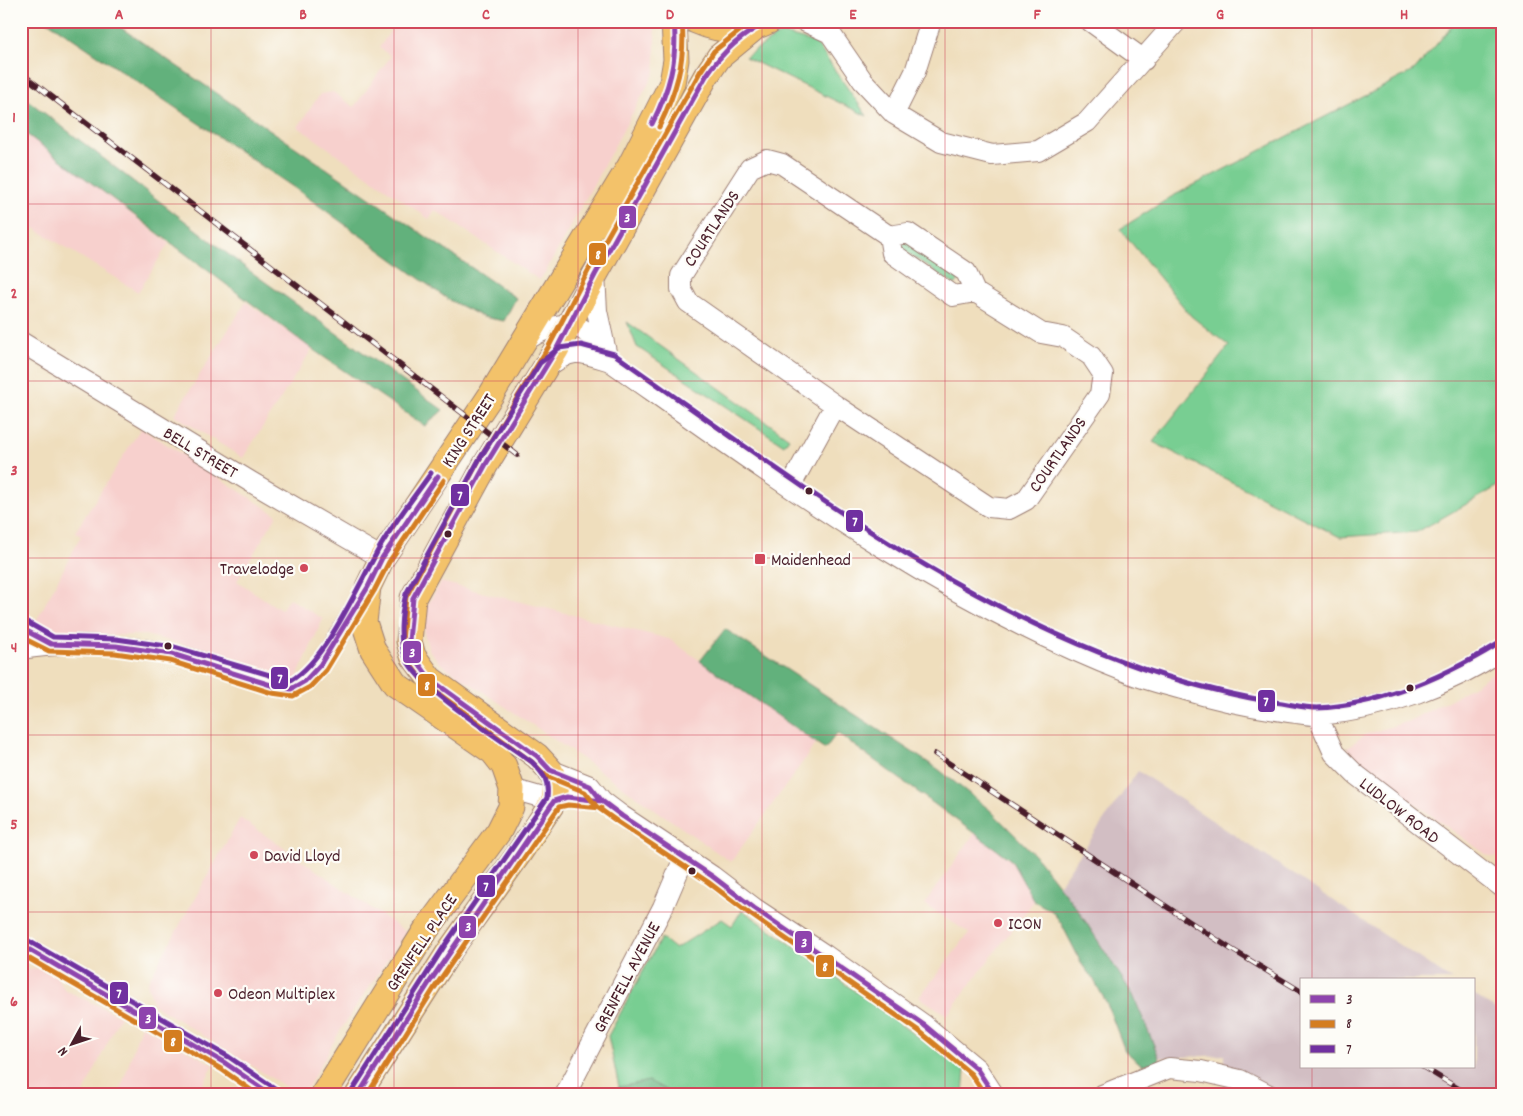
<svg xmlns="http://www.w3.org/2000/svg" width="1523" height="1116" font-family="Dekko,sans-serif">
<rect width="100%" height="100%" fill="#fdfcf7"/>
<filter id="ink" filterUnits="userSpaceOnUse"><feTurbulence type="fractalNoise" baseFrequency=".02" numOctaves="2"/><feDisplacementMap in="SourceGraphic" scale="10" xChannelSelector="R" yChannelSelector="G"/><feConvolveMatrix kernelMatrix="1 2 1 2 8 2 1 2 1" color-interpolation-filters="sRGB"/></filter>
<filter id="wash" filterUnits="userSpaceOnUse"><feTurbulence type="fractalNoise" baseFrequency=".0096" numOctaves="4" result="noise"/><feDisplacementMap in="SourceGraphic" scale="20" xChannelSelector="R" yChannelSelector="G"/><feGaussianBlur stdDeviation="1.12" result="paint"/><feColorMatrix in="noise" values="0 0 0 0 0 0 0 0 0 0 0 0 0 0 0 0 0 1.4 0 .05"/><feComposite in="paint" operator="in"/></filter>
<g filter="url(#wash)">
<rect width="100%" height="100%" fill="#efdebd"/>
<!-- built -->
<path fill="#f7d0cd" d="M 397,21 L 655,21 L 655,72 L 546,271 L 539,280 L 435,210 L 429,219 L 298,127 L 320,94 L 333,92 L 354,107 L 391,56 L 379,48 Z
M 30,136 L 169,243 L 138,292 L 21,220 L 21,152 Z
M 246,302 L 312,349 L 243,458 L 174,415 Z
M 141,428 L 277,515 L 237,581 L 281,610 L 289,598 L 323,619 L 296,680 L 225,654 L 145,635 L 52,636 L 34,625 L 81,536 L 75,532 Z
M 441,582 L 669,639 L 817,742 L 731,862 L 555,740 L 441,664 L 429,650 L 424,634 L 427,606 Z
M 1502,667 L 1502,854 L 1494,857 L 1487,855 L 1353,760 L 1347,748 L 1364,735 L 1409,721 L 1457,696 Z
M 240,818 L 406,932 L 340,1031 L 308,1087 L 294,1092 L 154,1005 L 147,983 Z
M 975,833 L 1011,861 L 1034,901 L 947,1015 L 919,997 L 969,933 L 924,904 Z
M 21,966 L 28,970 L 41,968 L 56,976 L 65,990 L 120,1016 L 83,1095 L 21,1095 Z
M 141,1025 L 214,1065 L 200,1090 L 184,1082 L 178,1095 L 119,1095 Z"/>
<!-- industrial -->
<path fill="#d2bec3" d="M 1138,771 L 1452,980 L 1302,980 L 1302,1067 L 1474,1067 L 1474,995 L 1502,1013 L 1502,1095 L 1224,1095 L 1225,1055 L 1156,1058 L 1057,888 Z"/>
<!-- green -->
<path fill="#78ce92" stroke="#61765e" d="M 1456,21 L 1502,21 L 1502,484 L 1417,532 L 1340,537 L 1153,442 L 1229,346 L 1191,316 L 1120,229 L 1171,197 L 1415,70 Z
M 781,33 L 816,43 L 867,116 L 745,57 Z
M 905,240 L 961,277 L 955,285 L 900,248 Z
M 627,322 L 789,438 L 784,445 L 637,347 Z
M 742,910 C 818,961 888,1019 965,1069 L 963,1095 L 614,1095 L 619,1087 L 608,1036 L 661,938 L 675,949 L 722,919 L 732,926 Z"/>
<!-- forest -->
<path fill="#62b17c" stroke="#566854" d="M 47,21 L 111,21 L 516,298 L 504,321 L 483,317 L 449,300 L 296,189 Z
M 21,95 L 250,271 L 443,410 L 425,426 L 312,349 L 21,130 Z
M 725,629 L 938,769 L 990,810 L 1034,854 L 1078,910 L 1133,995 L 1161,1062 L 1142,1065 L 1125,1051 L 1107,1004 L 1094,980 L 1083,966 L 1061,923 L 1052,911 L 1034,901 L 1011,860 L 837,733 L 825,749 L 700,661 Z
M 649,1081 L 670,1092 L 670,1095 L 614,1095 L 619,1087 Z"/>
</g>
<g filter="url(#ink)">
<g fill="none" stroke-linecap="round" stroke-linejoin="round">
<defs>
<path id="minor" d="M 804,21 L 830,33
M 825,21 L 830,33 L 863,81 L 894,114 L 941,142 L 992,155 L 1038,151 L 1087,122 L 1177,21
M 1090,21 L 1144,60
M 894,114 L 915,72 L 931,21
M 889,236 L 892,253 L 953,296 L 975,292
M 595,275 L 597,311 L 606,352
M 525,341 C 540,331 563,318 582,329 C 589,333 597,341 604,347
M 21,342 L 251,482 L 382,558
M 546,368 C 573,347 579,351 610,361 C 774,477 939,600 1129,673 C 1146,680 1164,684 1182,689 C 1217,700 1252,707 1289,712 C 1299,713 1310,716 1319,715 C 1383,710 1449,685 1502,650
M 790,487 L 835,405 L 688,302 L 681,289 L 681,276 L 750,168 L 767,160 L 782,164 L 889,236 L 908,233 L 966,272 L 975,292 L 1041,333 L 1063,337 L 1091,356 L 1103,374 L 1100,394 L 1026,500 L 1009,509 L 989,507 L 835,405
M 21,628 L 51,644
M 21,649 C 71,641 122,644 171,654 C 205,661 240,675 274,686 C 280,687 288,689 293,688 C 319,678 351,613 367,589
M 1317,715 L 1334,753 L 1355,774 L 1502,887
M 550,770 L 590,786 L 602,801 L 622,816 L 712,876 L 754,908 L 825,955 L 924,1025 L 977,1069 L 994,1095
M 512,789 L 554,801 L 567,797 L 602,801
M 21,945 L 225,1063 L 272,1095
M 565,1095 L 663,907 L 684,858
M 1102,1095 L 1169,1068 L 1201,1071 L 1240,1080 L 1269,1095"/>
<path id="major" d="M 696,21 C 721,32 745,33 769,21
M 323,1095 L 426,930 L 499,831 L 511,807 L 512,789 L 504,766 L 493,752 L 395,684 L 373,650 L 364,622 L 368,587 L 382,558 L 491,395 L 630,166 L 672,83 L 676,60 L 674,21
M 358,1095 L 451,949 L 518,855 L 554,801 L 556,783 L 550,770 L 537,756 L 430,679 L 413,656 L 409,641 L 413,598 L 486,464 L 556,350 L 595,275 L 706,76 L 719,57 L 753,29"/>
</defs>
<!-- minor casing -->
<use href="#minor" stroke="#9c7e74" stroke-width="22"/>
<!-- major casing -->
<use href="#major" stroke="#9c7e74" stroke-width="27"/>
<!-- minor -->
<use href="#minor" stroke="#fff" stroke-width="20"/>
<!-- major -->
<use href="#major" stroke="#f3c26a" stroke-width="25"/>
<defs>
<path id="rail" d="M 21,73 L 517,455
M 935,754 L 1231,949 L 1302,992
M 1423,1067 L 1469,1095"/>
</defs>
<!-- rail casing -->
<use href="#rail" stroke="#4a1f2b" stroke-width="5.5"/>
<!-- rail -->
<use href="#rail" stroke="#fdfcf7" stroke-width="4" stroke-dasharray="11" stroke-linecap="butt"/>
<defs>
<path id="bus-1" d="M 769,21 C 742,34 722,52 706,76 L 595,275 L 556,350 L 486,464 L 413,598 L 409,641 L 413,656 L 430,679 L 537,756 L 550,770 L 590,786 L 602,801 L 622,816 L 712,876 L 754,908 L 924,1025 L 977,1069 L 994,1095
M 652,124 C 669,90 678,60 674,21
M 21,628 L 51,644 L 116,646 L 172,654 L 274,686 L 291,689 L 305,681 L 320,665 L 368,587 L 382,558 L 438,476
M 21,945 L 225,1063 L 272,1095
M 358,1095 L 429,983 L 554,801 L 567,797 L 602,801"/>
<path id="bus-2" d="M 752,21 L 714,51 L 700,72 L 588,271 L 549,346 L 479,460 L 406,597 L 402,642 L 407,660 L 424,683 L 532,762 L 546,776 L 585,792 L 597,807 L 618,822 L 708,882 L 750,914 L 919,1031 L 971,1074 L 985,1095
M 659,127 C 676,92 686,61 682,21
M 21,637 L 49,651 L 115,653 L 170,661 L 272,693 L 293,696 L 310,687 L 326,670 L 374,591 L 389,562 L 444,480
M 21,954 L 221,1069 L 258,1095
M 367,1095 L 435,987 L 559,807 L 568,805 L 601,808"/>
<path id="bus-3" d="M 25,621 L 53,637 L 116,639 L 174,647 L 290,681 C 325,661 355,592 375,556 C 390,527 412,500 431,473
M 25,939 L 229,1057 L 276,1089
M 352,1091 L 445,945 L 547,798 C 549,781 544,774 532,762 C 502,740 419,689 406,658 C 398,640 401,613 406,594 L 479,460 L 540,363 L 559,348 L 581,345 L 614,354 C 793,479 973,621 1185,682 C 1217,691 1249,699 1282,703 C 1294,705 1306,708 1317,708 C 1382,705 1444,677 1498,644"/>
</defs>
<!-- bus-1 casing -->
<use href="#bus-1" stroke="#fdfcf7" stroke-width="9"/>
<!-- bus-2 casing -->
<use href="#bus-2" stroke="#fdfcf7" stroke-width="9"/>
<!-- bus-3 casing -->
<use href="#bus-3" stroke="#fdfcf7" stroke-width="9"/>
<!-- bus-1 -->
<use href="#bus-1" stroke="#8e44ad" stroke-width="5"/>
<!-- bus-2 -->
<use href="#bus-2" stroke="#d47d20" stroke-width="5"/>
<!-- bus-3 -->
<use href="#bus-3" stroke="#7030a0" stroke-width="5"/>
</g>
</g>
<!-- grid -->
<path fill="none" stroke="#d1495b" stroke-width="1" stroke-opacity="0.55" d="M 211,21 L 211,1095M 394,21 L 394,1095M 578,21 L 578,1095M 762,21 L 762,1095M 945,21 L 945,1095M 1128,21 L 1128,1095M 1312,21 L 1312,980M 21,204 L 1502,204M 21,381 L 1502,381M 21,558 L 1502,558M 21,735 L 1502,735M 21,912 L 1502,912M 1312,1067 L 1312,1095"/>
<!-- markers -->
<g fill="#4a1f2b" stroke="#fdfcf7" stroke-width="2">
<circle cx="809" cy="491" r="4.5"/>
<circle cx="448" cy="534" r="4.5"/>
<circle cx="168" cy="646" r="4.5"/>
<circle cx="1410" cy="688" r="4.5"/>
<circle cx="692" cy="871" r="4.5"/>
</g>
<g fill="#d1495b" stroke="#fdfcf7" stroke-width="2">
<rect x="754" y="553" width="12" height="12" rx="2.5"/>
<circle cx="304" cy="568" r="5"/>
<circle cx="254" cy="855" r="5"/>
<circle cx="998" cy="923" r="5"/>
<circle cx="218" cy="993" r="5"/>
</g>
<g text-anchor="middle" stroke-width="4.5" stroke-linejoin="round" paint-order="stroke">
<!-- street labels -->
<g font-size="18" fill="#4a1f2b" stroke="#fdfcf7">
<text transform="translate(711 228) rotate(-57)" y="6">COURTLANDS</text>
<text transform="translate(468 430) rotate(-57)" y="6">KING STREET</text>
<text transform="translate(201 452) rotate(31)" y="6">BELL STREET</text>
<text transform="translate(1057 454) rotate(-55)" y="6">COURTLANDS</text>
<text transform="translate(1400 810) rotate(38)" y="6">LUDLOW ROAD</text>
<text transform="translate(421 942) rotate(-56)" y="6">GRENFELL PLACE</text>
<text transform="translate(626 977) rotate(-62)" y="6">GRENFELL AVENUE</text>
</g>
<!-- poi labels -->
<g font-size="18" fill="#4a1f2b" stroke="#fdfcf7" text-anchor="start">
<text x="771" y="565">Maidenhead</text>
<text x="294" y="574" text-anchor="end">Travelodge</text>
<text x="264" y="861">David Lloyd</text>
<text x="1008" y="929">ICON</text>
<text x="228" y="999">Odeon Multiplex</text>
</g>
</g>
<g stroke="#fdfcf7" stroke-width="2">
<rect x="618" y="205" width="19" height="24" rx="5" fill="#8e44ad"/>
<rect x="588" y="242" width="19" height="24" rx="5" fill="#d47d20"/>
<rect x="450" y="483" width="20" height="24" rx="5" fill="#7030a0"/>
<rect x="845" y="509" width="19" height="24" rx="5" fill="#7030a0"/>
<rect x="402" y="640" width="20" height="24" rx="5" fill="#8e44ad"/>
<rect x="270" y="666" width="19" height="24" rx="5" fill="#7030a0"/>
<rect x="417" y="673" width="19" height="24" rx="5" fill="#d47d20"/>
<rect x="1257" y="689" width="19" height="24" rx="5" fill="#7030a0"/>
<rect x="476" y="874" width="20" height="24" rx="5" fill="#7030a0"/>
<rect x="458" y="915" width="19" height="24" rx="5" fill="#8e44ad"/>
<rect x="794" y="930" width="19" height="24" rx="5" fill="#8e44ad"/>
<rect x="815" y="954" width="20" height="24" rx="5" fill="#d47d20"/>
<rect x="109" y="981" width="20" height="24" rx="5" fill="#7030a0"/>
<rect x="138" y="1006" width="19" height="24" rx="5" fill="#8e44ad"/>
<rect x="163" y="1029" width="20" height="24" rx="5" fill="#d47d20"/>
</g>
<g font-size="14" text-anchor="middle" font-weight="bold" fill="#fff">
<text x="627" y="222">3</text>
<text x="598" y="259">8</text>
<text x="460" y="500">7</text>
<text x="855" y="526">7</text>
<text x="412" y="657">3</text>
<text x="280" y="683">7</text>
<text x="427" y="690">8</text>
<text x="1266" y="706">7</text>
<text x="486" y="891">7</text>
<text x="468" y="931">3</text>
<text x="804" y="947">3</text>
<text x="825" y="971">8</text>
<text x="119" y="998">7</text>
<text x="148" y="1023">3</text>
<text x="173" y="1046">8</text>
</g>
<!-- margin -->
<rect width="1523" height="1116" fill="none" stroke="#fdfcf7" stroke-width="55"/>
<!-- legend -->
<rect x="1300" y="978" width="175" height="90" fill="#fdfcf7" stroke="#b5a4a5"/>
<rect x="1310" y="995" width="25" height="8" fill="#8e44ad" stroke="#b5a4a5"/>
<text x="1346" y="1004" font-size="15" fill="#4a1f2b">3</text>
<rect x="1310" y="1020" width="25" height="8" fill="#d47d20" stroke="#b5a4a5"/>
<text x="1346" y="1028" font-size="15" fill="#4a1f2b">8</text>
<rect x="1310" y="1045" width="25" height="8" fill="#7030a0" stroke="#b5a4a5"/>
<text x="1346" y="1054" font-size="15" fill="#4a1f2b">7</text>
<!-- north arrow -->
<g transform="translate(72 1044) rotate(230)" stroke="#fdfcf7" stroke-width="4" paint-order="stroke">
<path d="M0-4L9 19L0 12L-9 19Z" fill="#4a1f2b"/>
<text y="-8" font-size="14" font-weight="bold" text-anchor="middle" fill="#4a1f2b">N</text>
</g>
<rect x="28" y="28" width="1468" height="1060" fill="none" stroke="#d1495b" stroke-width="2"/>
<g font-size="16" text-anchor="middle" font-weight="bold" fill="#d1495b">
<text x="119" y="19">A</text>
<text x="303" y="19">B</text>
<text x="486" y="19">C</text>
<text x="670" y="19">D</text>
<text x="853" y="19">E</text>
<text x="1037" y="19">F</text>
<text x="1220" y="19">G</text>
<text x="1404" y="19">H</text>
<text x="14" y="122">1</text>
<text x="14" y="298">2</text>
<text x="14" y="475">3</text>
<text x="14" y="652">4</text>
<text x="14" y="829">5</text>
<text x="14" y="1006">6</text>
</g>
</svg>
